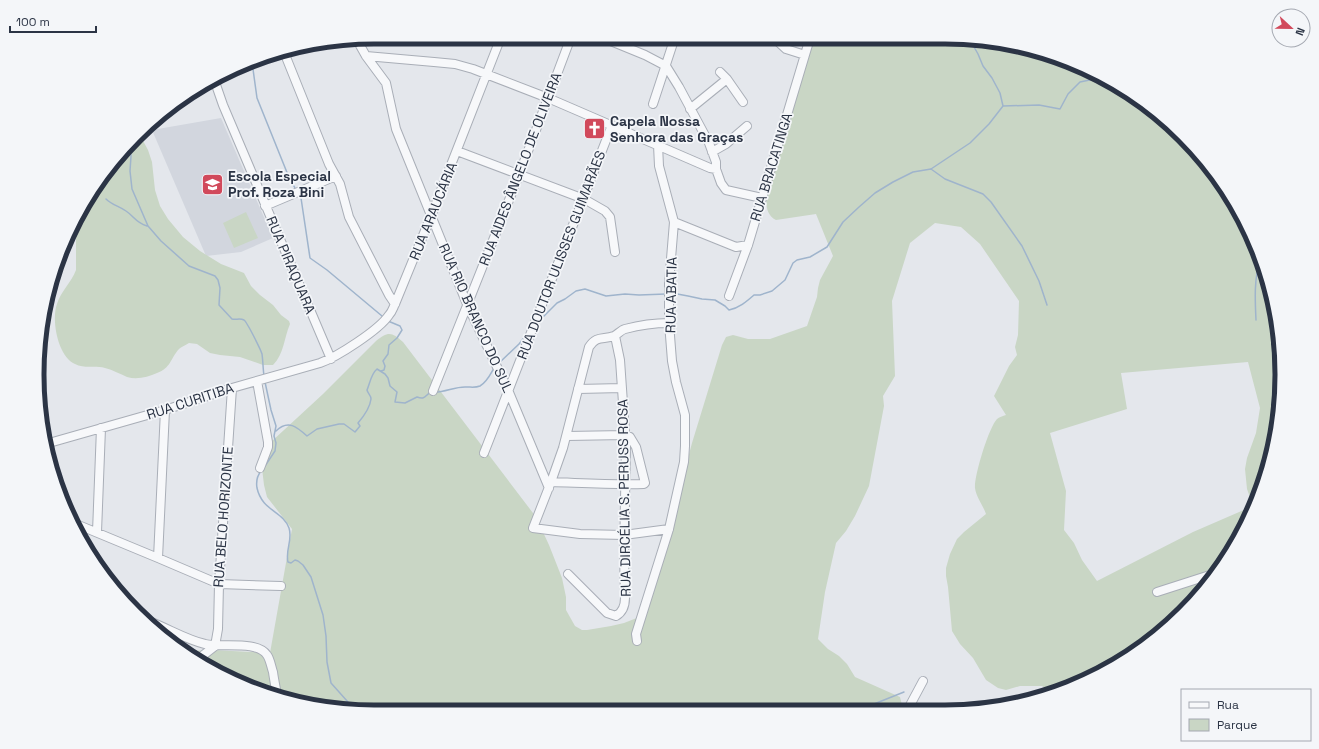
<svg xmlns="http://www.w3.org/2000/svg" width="1319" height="749" font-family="'Space Grotesk',sans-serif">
<rect width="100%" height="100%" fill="#e4e7ec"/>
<!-- built -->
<path fill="#d2d6de" d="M 221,118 L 273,238 L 241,252 L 206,256 L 152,130 Z"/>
<!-- green -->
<path fill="#c9d6c5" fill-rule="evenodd" d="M 813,38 L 966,38 L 1053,55 L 1113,82 L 1167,121 L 1212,169 L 1247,225 L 1271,287 L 1281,353 L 1279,419 L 1264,483 L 1237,543 L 1183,613 L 1132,655 L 1054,694 L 1042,686 L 1020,686 L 1006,690 L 998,688 L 986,680 L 973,658 L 960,644 L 952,631 L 948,587 L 946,576 L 946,568 L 950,554 L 957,539 L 964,532 L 986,514 C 983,505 976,497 975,488 C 974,476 989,427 997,419 C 999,417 1003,416 1006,415 L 994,396 L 1009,366 L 1017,355 L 1015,347 L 1018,335 L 1019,301 L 980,244 L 961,227 L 935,223 L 910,243 L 892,301 L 895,376 L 883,396 L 884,406 L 869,486 L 855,516 L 846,531 L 836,543 L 825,592 L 818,639 L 828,649 L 839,656 L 847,664 L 855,677 L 900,697 L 903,709 L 353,711 L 266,694 L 206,667 L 187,651 L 213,650 L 270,653 L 292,529 L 267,497 L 264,485 L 262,468 L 271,442 L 323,394 L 376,341 C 388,331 392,332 403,342 L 536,517 L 549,545 L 562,578 L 566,597 L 566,610 L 575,626 L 582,630 L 587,630 L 611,626 L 624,623 L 647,614 L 692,443 L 722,345 L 726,337 L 733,335 L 748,339 L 770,339 L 807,326 L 817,297 L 818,288 L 820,280 L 833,256 L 816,214 L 776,220 C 765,214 766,203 767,192 ZM 1248,362 L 1260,408 L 1256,433 L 1247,458 L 1245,469 L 1247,489 L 1253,506 L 1193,532 L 1097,581 L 1082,560 L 1074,543 L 1064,530 L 1066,491 L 1050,433 L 1127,409 L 1121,373 Z
M 141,137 L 148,150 L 152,162 L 155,190 L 160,206 L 168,219 L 183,237 L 200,251 L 221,264 L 244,273 L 251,286 L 260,295 L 273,305 L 281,315 L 289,321 L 290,324 C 284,338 284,354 273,365 L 263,365 L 240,357 L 220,355 L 210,353 L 197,344 L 189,343 C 186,345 181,347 179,349 C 170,359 171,368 157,373 C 148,377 137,380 127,377 C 120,374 113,370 105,368 C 95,365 84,369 75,364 C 58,357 51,320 57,304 C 61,291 71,283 76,270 L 76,226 L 94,187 L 109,171 L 113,169 L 117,163 Z
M 246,212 L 258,238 L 234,248 L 223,223 Z"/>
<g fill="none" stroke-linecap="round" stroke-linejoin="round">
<!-- stream -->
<path stroke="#9fb4cc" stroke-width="1.5" d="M 969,38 L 978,54 L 983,66 L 992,78 L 1000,93 L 1003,106
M 252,62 L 257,98 L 288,175 L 296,190
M 130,149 L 131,156 L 130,171 L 132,189 L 148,226 L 161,241 L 189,266 L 215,276 L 218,280 L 220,288 L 219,305 L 232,319 C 236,320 240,318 244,320 C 247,322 261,350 262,354 C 263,361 263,369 264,376
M 931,169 L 945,179 L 983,194 L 991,202 L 1022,246 L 1039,281 L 1047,305
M 299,195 L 301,198 L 310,258 L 327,270 L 382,316
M 106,199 C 112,205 119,206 126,211 C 135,217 135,222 147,226
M 672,293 L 688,296 L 702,299 L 715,300 L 725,306 L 729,310 C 739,308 746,302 754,295 L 760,295 L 772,291 L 785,280 L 793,263 L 797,260 L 810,257 L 827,247 L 843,222 L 859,207 L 875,193 L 893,182 L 913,172 L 931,169 L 970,143 L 989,124 L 1003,106 L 1039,105 L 1060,109 L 1068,94 L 1080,82 L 1099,78 L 1100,76
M 1256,320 C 1255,299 1254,280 1260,259
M 539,321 L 557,303 L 565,299 L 576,291 L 585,289 L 606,296 L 625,294 L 639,295 L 666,294
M 498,364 L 519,344 L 527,334
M 381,371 L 384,370 L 385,366 L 383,361 L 388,354 L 389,345 L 397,338 L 402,330 L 400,326 L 388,321
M 435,392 C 446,392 456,386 467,387 C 471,387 475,388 480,386 C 487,382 490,375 494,368
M 276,431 C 288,419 297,427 307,436 L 317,429 L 339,424 L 344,424 L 355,432 L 360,426 L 358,423 C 364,416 370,408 371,399 C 371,395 368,394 367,390 C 370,383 371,374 377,369 L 385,374 L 388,378 L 390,386 L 397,392 L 395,402 L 405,403 L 417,397 C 426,400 425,395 431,392
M 265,466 L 275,451 L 276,443 L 274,436 L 276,426 L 271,410 L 265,382
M 261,471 C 257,476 256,482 257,488 C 262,511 283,511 289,528 C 293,540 285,550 288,562 L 291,563 L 295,560 L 298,561 L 303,565 L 311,577 L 323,615 L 326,636 L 327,662 L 331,683 L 356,711
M 859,710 L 904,692"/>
<defs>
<path id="minor" d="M 601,37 L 645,55 L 666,66 L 679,87 L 709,143 L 716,162 L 716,169 L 721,183 L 726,190 L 762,198
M 773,37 L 786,49 L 805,55
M 357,40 L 366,56 L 386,83 L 396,129 L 467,304 L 508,390 L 549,488
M 284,52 L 329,164 L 340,184 L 349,217 L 389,295 L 395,304
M 366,56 L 434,62 L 455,64 L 473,69 L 548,98 L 710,168 L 716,169
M 720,72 L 727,79 L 743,102
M 215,82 L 223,105 L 331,359
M 653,104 L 675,37
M 690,109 L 727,79
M 457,151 L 584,199 L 605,211 L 610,217 L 615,252
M 712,152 L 726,144 L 747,126
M 265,206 L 336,176
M 674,222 L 736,247 L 748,245
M 729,296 L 748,245 L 810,38
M 257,381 L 268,442 L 268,447 L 260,468
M 578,389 L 622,388
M 433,391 L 519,175 L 571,37
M 49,443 L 165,410 L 232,388 L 320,363 C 337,357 379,330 389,315 C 392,312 393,308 395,304 L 431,216 L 501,37
M 484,453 L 612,125
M 551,482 C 582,483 613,485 644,484 L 645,483 L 636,447 L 630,437 L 625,435 L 567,436
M 76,524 L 158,558 L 219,584 L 281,586
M 669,529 L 624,535 L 580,534 L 533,528 L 551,482 L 563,448 L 589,347 C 597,335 603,340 614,336 C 618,334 621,330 625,329 C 640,325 654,323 669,323
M 97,532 L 101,428
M 158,558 L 165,410
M 568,574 L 607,613 L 616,616 C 623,612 625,606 625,598 L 624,555 L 626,446 L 620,360 L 615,336
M 1157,592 L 1213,574
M 151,622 C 169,629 187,640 205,644 C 221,648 257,640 267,655 C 270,659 271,666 273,672 C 274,680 276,688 277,696
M 637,641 L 636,634 L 669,529 L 684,462 L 685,446 L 685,415 L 676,382 L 672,361 L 669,323 L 669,283 L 674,222 L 659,166 L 658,145
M 215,646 L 218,629 L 219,584 L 232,388
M 197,660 L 215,646
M 908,709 L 923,681"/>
</defs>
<!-- minor casing -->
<use href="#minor" stroke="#a9aeb7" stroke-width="10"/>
<!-- minor -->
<use href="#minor" stroke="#f7f8fa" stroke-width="8"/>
</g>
<!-- icons -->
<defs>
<symbol id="church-square" viewBox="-11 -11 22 22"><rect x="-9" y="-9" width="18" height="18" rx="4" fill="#d1495b" stroke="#f4f6f9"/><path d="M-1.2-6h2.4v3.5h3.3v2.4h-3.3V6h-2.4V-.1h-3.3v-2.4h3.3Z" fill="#fff"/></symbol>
<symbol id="school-square" viewBox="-11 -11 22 22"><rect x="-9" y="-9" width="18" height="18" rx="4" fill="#d1495b" stroke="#f4f6f9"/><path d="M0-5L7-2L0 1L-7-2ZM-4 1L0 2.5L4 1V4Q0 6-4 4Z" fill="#fff"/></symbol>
</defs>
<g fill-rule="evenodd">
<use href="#church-square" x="582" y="116" width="25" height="25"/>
<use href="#school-square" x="200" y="172" width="25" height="25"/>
</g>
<g text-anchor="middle" stroke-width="3.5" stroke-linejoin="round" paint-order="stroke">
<!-- poi labels -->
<g font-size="14" font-weight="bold" fill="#2b3445" stroke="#f4f6f9" text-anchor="start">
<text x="610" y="126">Capela Nossa<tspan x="610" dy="16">Senhora das Graças</tspan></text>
<text x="228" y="181">Escola Especial<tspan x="228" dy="16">Prof. Roza Bini</tspan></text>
</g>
<!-- street labels -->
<g font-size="14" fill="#2b3445" stroke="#f4f6f9">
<text transform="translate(771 167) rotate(-73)" y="5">RUA BRACATINGA</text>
<text transform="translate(520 169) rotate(-69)" y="5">RUA AIDES ÂNGELO DE OLIVEIRA</text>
<text transform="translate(433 211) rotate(-68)" y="5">RUA ARAUCÁRIA</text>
<text transform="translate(561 255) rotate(-69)" y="5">RUA DOUTOR ULISSES GUIMARÃES</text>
<text transform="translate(291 265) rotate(67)" y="5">RUA PIRAQUARA</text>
<text transform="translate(671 295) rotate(-89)" y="5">RUA ABATIA</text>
<text transform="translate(476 318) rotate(66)" y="5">RUA RIO BRANCO DO SUL</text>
<text transform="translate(190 401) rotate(-18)" y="5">RUA CURITIBA</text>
<text transform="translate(624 498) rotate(-91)" y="5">RUA DIRCÉLIA S. PERUSS ROSA</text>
<text transform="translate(223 517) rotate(-86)" y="5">RUA BELO HORIZONTE</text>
</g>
</g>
<!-- crop -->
<path d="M0 0H1319V749H0ZM374 44H945A330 330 0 0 1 1275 374V375A330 330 0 0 1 945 705H374A330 330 0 0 1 44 375V374A330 330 0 0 1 374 44Z" fill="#f4f6f9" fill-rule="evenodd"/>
<path fill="none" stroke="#2b3445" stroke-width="5" d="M374 44H945A330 330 0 0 1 1275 374V375A330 330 0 0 1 945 705H374A330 330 0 0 1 44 375V374A330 330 0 0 1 374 44Z"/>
<!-- legend -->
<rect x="1181" y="689" width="130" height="52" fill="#f4f6f9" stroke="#a4a8b1"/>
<rect x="1189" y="702" width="20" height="6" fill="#f7f8fa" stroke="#a4a8b1"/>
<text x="1217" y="709" font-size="12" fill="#2b3445">Rua</text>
<rect x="1189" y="719" width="20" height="12" fill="#c9d6c5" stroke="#a4a8b1"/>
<text x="1217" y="729" font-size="12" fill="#2b3445">Parque</text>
<!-- north arrow -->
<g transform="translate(1291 28) rotate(112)"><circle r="19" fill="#f4f6f9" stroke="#a4a8b1"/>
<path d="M0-3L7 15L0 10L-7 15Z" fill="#d1495b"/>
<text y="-6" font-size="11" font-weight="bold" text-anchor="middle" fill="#2b3445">N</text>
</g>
<!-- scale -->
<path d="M10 26v6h86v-6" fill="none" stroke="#2b3445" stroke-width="2"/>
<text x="16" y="26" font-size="12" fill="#2b3445" stroke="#f4f6f9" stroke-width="3" paint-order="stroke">100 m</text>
</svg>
